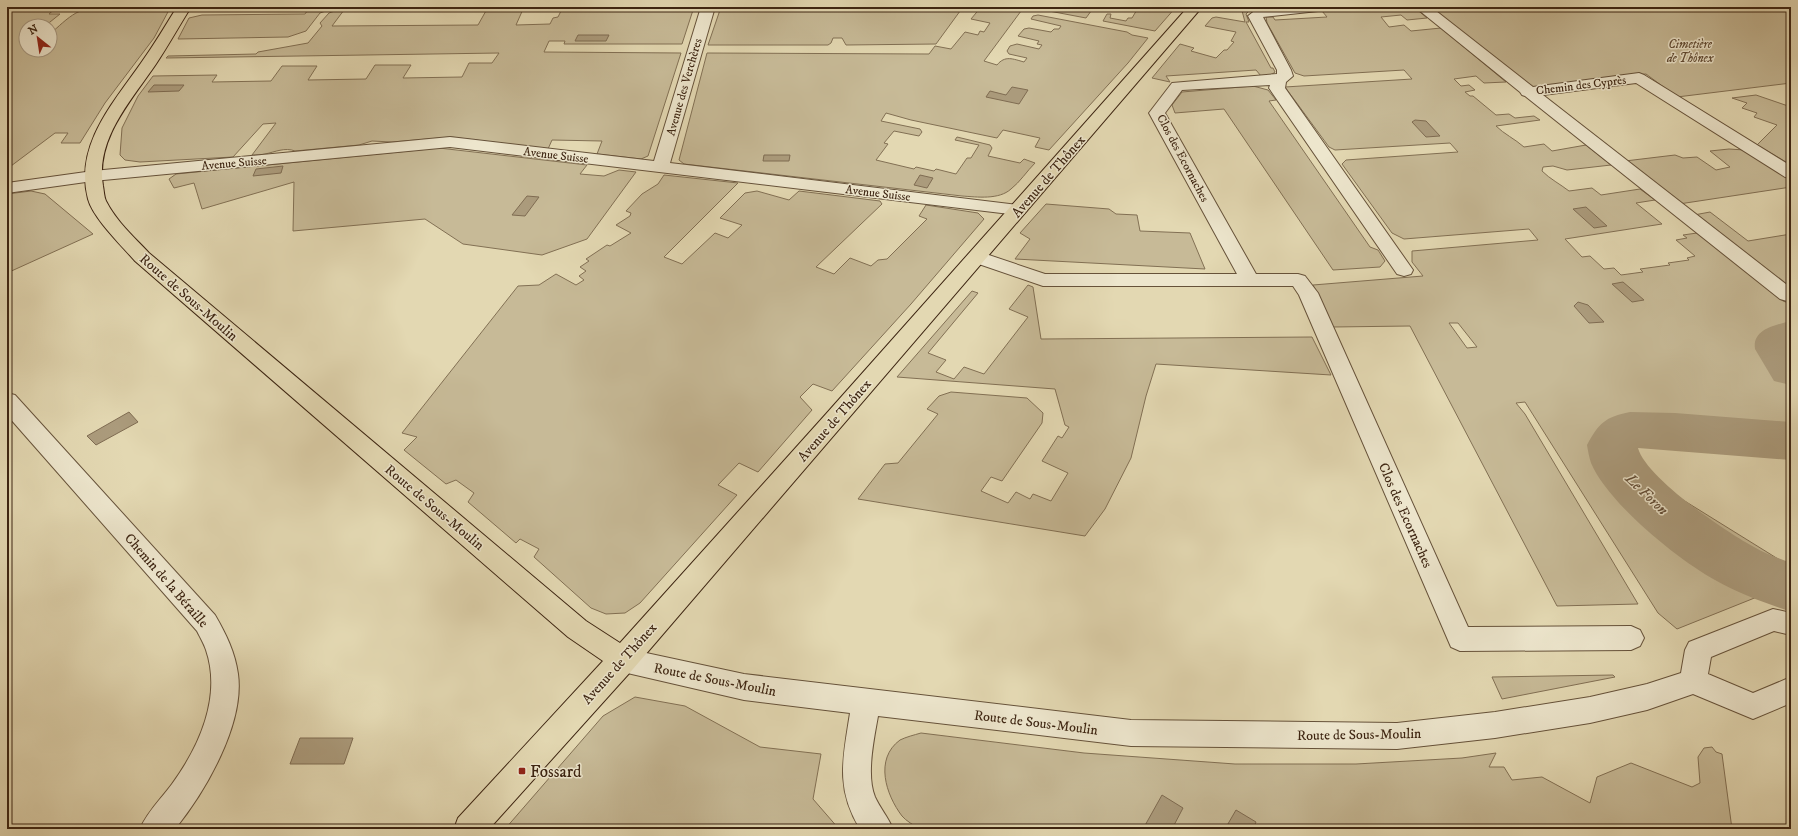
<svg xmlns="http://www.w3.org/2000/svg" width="1798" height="836" font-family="'IM FELL DW Pica',serif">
<rect width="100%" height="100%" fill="#e3d8b2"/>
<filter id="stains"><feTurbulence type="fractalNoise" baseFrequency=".005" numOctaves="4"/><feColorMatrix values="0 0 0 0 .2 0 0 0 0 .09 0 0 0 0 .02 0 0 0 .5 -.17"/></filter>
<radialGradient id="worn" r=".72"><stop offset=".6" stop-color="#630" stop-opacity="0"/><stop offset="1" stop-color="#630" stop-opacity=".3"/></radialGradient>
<!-- green -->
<path fill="#c7ba97" stroke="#827054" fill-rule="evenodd" d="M 7,7 L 57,7 L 49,14 L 60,14 L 45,26 L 26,26 L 26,50 L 50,50 L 50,34 C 58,27 67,18 76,13 C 94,3 143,7 165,7 L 169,10 L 154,38 L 105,103 L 80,143 L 61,143 L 68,133 L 55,133 L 7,169 Z
M 310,7 L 337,7 L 320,13 L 306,31 L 288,37 L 178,39 L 189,18 L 202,15 L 305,14 Z
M 346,7 L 362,7 L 359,10 L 344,10 L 332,26 L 478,25 L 487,9 L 471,9 L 472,7 L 524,7 L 516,25 L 550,24 L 553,18 L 558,17 L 563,7 L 694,7 L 682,44 L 564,44 L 565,41 L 549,41 L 544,52 L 681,53 L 648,156 L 641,159 L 597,154 L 602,141 L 552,140 L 548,149 L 451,137 L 392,142 L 372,141 L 359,145 L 295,151 C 285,147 275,152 265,154 C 261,155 256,155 252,155 L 276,123 L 263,124 L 233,157 L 140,162 L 125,160 L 120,155 L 122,128 L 138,96 L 153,76 L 217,75 L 212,82 L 271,81 L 282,66 L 317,66 L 308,80 L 366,79 L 375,65 L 411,65 L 403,78 L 462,77 L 469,63 L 492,63 L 499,53 L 166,58 L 168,56 L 256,54 L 258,52 L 308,43 L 322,26 L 320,23 L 329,13 Z
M 721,7 L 963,7 L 936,44 L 846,45 L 842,38 L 833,38 L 831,43 L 828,45 L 708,45 Z
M 981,7 L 1024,7 L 984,61 L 997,65 C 1005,55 1013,59 1024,62 L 1027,58 L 1009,54 L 1007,51 L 1010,46 L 1017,44 L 1039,49 L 1042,45 L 1037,44 L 1039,41 L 1018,36 L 1024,29 L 1029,28 L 1051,32 L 1054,29 L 1059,29 L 1061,26 L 1031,19 L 1033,16 L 1038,15 L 1127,32 L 1132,35 L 1148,38 L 1128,63 L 1049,150 L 1035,147 L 1040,138 L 1003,130 L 997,138 L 911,120 L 886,113 L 881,121 L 920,129 L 922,132 L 919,136 L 894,131 L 884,143 L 888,144 L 876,160 L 914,169 L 916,167 L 934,171 L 936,169 L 956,174 L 967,158 L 971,158 L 979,145 L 955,140 L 957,137 L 990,145 L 992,148 L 988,156 L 1020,163 L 1024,159 L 1035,163 C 1027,171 1020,182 1011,189 C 999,200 977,197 962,196 L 684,164 L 679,160 L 707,53 L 929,54 L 935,46 L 951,49 L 965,32 L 978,35 L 980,31 L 984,32 L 990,23 L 971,19 Z
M 1028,7 L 1094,7 L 1086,18 Z
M 1143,7 L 1176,7 L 1155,31 L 1103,21 L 1107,14 L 1111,14 L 1110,18 L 1126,21 L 1128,18 L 1132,18 L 1138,8 L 1142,9 Z
M 1241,7 L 1265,7 L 1250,10 L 1246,14 L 1249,22 L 1246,22 L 1271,68 L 1273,68 L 1275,72 L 1271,75 L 1261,76 L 1256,70 L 1166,76 L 1170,82 L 1152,78 L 1180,44 L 1194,48 L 1191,51 L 1216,58 L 1224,50 L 1227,50 L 1234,42 L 1231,41 L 1236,32 L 1205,26 L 1212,18 L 1216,17 L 1245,22 Z
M 1330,7 L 1414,7 L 1427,18 L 1407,20 L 1401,15 L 1381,17 L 1389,27 L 1404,25 L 1411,31 L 1441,28 L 1506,82 L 1484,83 L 1476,76 L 1454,79 L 1461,86 L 1469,85 L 1475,90 L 1465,92 L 1470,96 L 1473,96 L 1496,115 L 1509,114 L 1515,118 L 1534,116 L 1540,120 L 1496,126 C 1504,134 1515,139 1524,147 L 1544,144 L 1552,151 L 1586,145 L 1611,165 L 1567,170 L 1553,166 L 1543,167 L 1542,171 C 1550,179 1560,184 1569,191 L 1592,188 L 1601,195 L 1640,189 L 1655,200 L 1636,203 L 1662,224 L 1565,239 L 1582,257 L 1590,256 L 1604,269 L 1614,268 L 1621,275 L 1643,272 L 1640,269 L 1670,265 L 1668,263 L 1689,260 L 1687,258 L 1695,256 L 1676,240 L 1687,238 L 1683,235 L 1697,233 L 1783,301 L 1791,304 L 1791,459 L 1713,447 L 1640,443 L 1632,456 L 1667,490 L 1791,567 L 1791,610 L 1781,603 L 1762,595 L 1677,629 L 1658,613 L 1525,402 L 1516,403 L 1525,414 L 1638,604 L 1557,606 L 1410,326 L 1333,327 L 1313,285 L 1423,276 L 1412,262 L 1412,251 L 1538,240 L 1529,229 L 1404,239 L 1392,233 L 1342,164 L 1346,160 L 1458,152 L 1450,143 L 1335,150 L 1329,147 L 1285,87 L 1412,79 L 1404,70 L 1304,76 L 1295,73 L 1267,23 L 1266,17 L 1273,17 L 1275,20 L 1327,17 L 1322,11 ZM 1449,323 L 1458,323 L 1477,347 L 1467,348 Z
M 1430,7 L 1791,7 L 1791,83 L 1677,97 L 1646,74 L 1532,87 Z
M 1253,86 L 1268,90 L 1276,100 L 1269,101 L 1370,247 L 1378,250 L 1385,261 L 1380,267 L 1333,270 L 1224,109 L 1175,113 L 1172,105 L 1182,92 Z
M 1756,95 L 1791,107 L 1791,165 L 1757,145 L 1777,125 L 1754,117 L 1757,113 L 1742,108 L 1747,103 L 1732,98 Z
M 439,148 L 587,165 L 580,174 L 604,176 L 619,170 L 636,172 L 587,239 L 542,255 L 463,244 L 425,219 L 293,231 L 294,182 L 202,209 L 194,183 L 174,188 L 169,179 L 176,174 Z
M 1729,149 L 1745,150 L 1791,178 L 1791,187 L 1679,204 L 1625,161 L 1675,155 L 1683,158 L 1697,157 L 1716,170 L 1730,167 L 1710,151 Z
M 664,175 L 738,183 L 664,257 L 682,264 L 715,233 L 728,238 L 742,225 L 720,218 L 745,193 L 757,191 L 789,200 L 799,191 L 880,201 L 882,204 L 816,267 L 834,274 L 850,258 L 871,266 L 878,260 L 887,259 L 927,219 L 919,216 L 926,205 L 978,213 L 984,219 L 911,304 L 832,391 L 813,384 L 800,397 L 812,410 L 758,472 L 739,463 L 718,485 L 737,495 L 640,603 L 625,613 L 606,614 L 591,608 L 534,557 L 539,549 L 520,539 L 516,543 L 468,502 L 474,493 L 456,480 L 446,484 L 404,450 L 417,437 L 402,433 L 518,286 L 539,285 L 556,274 L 576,285 L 584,280 L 579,276 L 586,271 L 580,267 L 589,261 L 586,259 L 607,245 L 610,246 L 631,233 L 616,225 L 630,216 L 631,213 L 626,211 L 642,194 L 658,184 Z
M 31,191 L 45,194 L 93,234 L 7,273 L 7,194 Z
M 1046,204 L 1109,209 L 1116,214 L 1137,215 L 1140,231 L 1190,233 L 1205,269 L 1015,259 L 1030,239 L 1020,233 Z
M 1710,212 L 1748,241 L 1791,234 L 1791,290 L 1694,215 Z
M 1028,285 L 1033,287 L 1041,339 L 1312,337 L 1331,375 L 1156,364 L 1146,396 L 1131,458 L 1105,509 L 1085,536 L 858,499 L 885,464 L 898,463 L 938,414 L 927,409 L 939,396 L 951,392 L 1027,398 L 1043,413 L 1042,423 L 1002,481 L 991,477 L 981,491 L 1008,503 L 1016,492 L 1030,499 L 1033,494 L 1051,501 L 1068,473 L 1042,461 L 1058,436 L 1062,438 L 1069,427 L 1065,425 L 1055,389 L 897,377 L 972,291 L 978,293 L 928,353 L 946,360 L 936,372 L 954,379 L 964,367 L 984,374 L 1028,317 L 1009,309 Z
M 1613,675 L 1615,677 L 1502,699 L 1492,677 Z
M 635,697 L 685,706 L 760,747 L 821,754 L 813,799 L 839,829 L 505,829 L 603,716 Z
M 921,733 L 1084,753 L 1235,764 L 1356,764 L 1462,758 L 1496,753 L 1489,767 L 1504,767 L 1512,780 L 1542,777 L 1590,803 L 1597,777 L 1631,763 L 1692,787 L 1700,783 L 1698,757 L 1704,748 L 1712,747 L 1716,752 L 1722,754 L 1732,829 L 919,829 C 914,825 906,821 902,816 C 886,795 874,759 900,740 C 906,737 914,735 921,733 Z"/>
<!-- water -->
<path fill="#ab9b7c" stroke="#7f6c52" d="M 578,35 L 609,35 L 606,41 L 575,41 Z
M 154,85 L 184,85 L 179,91 L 148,92 Z
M 1012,87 L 1028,90 L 1019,104 L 986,97 L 990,91 L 1006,95 Z
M 1415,120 L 1426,121 L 1440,136 L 1426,137 L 1412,122 Z
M 764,155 L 790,155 L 789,161 L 763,161 Z
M 283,166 L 281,173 L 253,176 L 256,169 Z
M 920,175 L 933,178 L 927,188 L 914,185 Z
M 527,196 L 539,197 L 525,216 L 512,215 Z
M 1586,207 L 1607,226 L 1594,228 L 1573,209 Z
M 1623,282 L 1644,300 L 1632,302 L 1612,284 Z
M 1578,302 L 1588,305 L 1604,322 L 1589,323 L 1574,306 Z
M 129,412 L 138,422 L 96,445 L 87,436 Z
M 300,738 L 353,738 L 344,764 L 290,764 Z
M 1162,795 L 1183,808 L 1172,829 L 1143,829 Z
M 1236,810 L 1256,822 L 1253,829 L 1225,829 Z"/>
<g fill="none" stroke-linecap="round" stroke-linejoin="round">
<!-- river -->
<path fill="#ab9b7c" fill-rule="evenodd" d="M 1791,321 L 1791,385 L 1774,381 L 1755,349 C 1752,329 1776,325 1791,321 Z
M 1630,412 L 1675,413 L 1791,422 L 1791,460 L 1638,448 C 1646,478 1726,532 1754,547 C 1766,554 1779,558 1791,563 L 1791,612 C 1766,603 1739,594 1715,580 C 1677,559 1608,503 1591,463 C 1589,457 1588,451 1587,445 C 1599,423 1605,417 1630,412 Z"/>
<defs>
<path id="minor" d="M 701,7 L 715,7 L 670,163 L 1018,205 L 1024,206 L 1027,210 L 1024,214 L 1018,215 L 450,147 L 93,181 L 7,193 L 7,183 L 93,171 L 450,137 L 654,161 Z
M 1272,7 L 1325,7 L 1323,10 L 1318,11 L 1263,17 L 1291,70 L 1293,76 L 1286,82 L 1285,88 L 1413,270 L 1411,274 L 1404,276 L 1397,274 L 1269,88 L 1270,85 L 1182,90 L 1165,113 L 1256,274 L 1298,274 L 1305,276 L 1318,293 L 1468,627 L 1631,626 L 1640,630 L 1644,638 L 1640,646 L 1631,650 L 1460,651 L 1451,647 L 1299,295 L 1293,286 L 1043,286 L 970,261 L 968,257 L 970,253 L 977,251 L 1045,274 L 1237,274 L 1149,113 L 1172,83 L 1277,74 L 1277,70 L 1248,16 L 1257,9 Z
M 1415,7 L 1431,7 L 1533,87 L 1639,73 L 1644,75 L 1791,166 L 1791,178 L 1785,177 L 1636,83 L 1543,95 L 1791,288 L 1791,300 L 1787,301 L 1780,299 L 1525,96 L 1522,95 L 1520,92 Z
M 7,393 L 15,395 L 215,615 C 226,634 235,652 238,674 C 245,724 205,792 175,829 L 140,829 C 147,812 161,799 172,784 C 199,747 222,697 206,650 C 204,644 200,637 197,631 L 7,415 Z
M 1773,609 L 1791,613 L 1791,635 L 1774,631 L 1711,657 L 1708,674 L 1753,693 L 1791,677 L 1791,703 L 1753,719 L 1693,694 L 1647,710 L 1590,723 L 1495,738 L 1397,749 L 1131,746 L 878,716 C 874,739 866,775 875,797 C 880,808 888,817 893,829 L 860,829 C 835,788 843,758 850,713 L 744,700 L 623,672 L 613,669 L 610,660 L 613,651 L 623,648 L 744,674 L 1131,720 L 1397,723 L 1495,712 L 1590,697 L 1647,684 L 1681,673 L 1685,650 L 1689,642 Z"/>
<path id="major" d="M 177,7 L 191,7 C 179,26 168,46 156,64 C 131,101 95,139 103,186 C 104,191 104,197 106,201 C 116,221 134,237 149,253 L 586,621 L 620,643 L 826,414 L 1188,7 L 1202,7 L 633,669 L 489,829 L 454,829 L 458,818 L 603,661 L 568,637 L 135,261 C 122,246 93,218 88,199 C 74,146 113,103 141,63 C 154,45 165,26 177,7 Z"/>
</defs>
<!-- minor casing -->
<use href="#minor" stroke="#66523a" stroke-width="2"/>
<!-- major casing -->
<use href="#major" stroke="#3d2512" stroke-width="2"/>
<!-- minor -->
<use href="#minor" fill="#ede6cd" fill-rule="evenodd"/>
<!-- major -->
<use href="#major" fill="#e3d8b2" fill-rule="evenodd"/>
</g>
<!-- markers -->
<rect fill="#8f2418" stroke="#ede6cd" stroke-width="1.5" x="518" y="767" width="8" height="8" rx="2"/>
<g text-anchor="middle" stroke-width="3" stroke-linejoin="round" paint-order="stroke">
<!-- far-park labels -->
<g font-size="12" font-style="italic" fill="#604a33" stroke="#ede6cd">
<text x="1690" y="48">Cimetière<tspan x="1690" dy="14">de Thônex</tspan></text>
</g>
<!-- far-street labels -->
<g font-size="12" fill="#3d2512" stroke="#ede6cd">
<text transform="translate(1581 85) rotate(-7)" y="4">Chemin des Cyprès</text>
<text transform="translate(684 87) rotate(-74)" y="4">Avenue des Verchères</text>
<text transform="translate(556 155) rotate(7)" y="4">Avenue Suisse</text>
<text transform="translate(1183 158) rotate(62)" y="4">Clos des Ecornaches</text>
<text transform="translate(234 163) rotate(-5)" y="4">Avenue Suisse</text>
<text transform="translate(878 193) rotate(7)" y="4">Avenue Suisse</text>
</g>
<!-- street labels -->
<g font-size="14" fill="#3d2512" stroke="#ede6cd">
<text transform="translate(1048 176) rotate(-49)" y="5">Avenue de Thônex</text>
<text transform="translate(189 297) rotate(41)" y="5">Route de Sous-Moulin</text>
<text transform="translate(834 420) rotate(-49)" y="5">Avenue de Thônex</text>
<text transform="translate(435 507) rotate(40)" y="5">Route de Sous-Moulin</text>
<text transform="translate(1406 515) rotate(66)" y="5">Clos des Ecornaches</text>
<text transform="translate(167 580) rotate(49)" y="5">Chemin de la Béraille</text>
<text transform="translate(619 663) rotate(-48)" y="5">Avenue de Thônex</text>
<text transform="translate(715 679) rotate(11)" y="5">Route de Sous-Moulin</text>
<text transform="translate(1036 722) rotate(7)" y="5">Route de Sous-Moulin</text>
<text transform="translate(1359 734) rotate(-1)" y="5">Route de Sous-Moulin</text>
</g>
<!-- water labels -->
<g font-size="15" font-style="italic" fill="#5e4832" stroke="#ede6cd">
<text transform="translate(1647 494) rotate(44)" y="5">Le Foron</text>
</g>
<!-- near-poi labels -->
<g font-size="17" fill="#3d2512" stroke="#ede6cd" text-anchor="start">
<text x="530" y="777">Fossard</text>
</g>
</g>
<!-- margin -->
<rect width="1798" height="836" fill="none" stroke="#e3d8b2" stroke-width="24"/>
<rect x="8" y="8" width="1782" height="820" fill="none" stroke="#3d2512" stroke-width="2"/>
<rect x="12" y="12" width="1774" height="812" fill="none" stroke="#3d2512"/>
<!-- north arrow -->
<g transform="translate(38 38) rotate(330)"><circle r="19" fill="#ede6cd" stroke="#a79982"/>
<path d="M0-3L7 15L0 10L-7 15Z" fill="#8f2418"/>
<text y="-6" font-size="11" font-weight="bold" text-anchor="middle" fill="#3d2512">N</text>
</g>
<rect width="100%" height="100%" filter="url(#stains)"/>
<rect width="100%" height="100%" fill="url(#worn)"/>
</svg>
